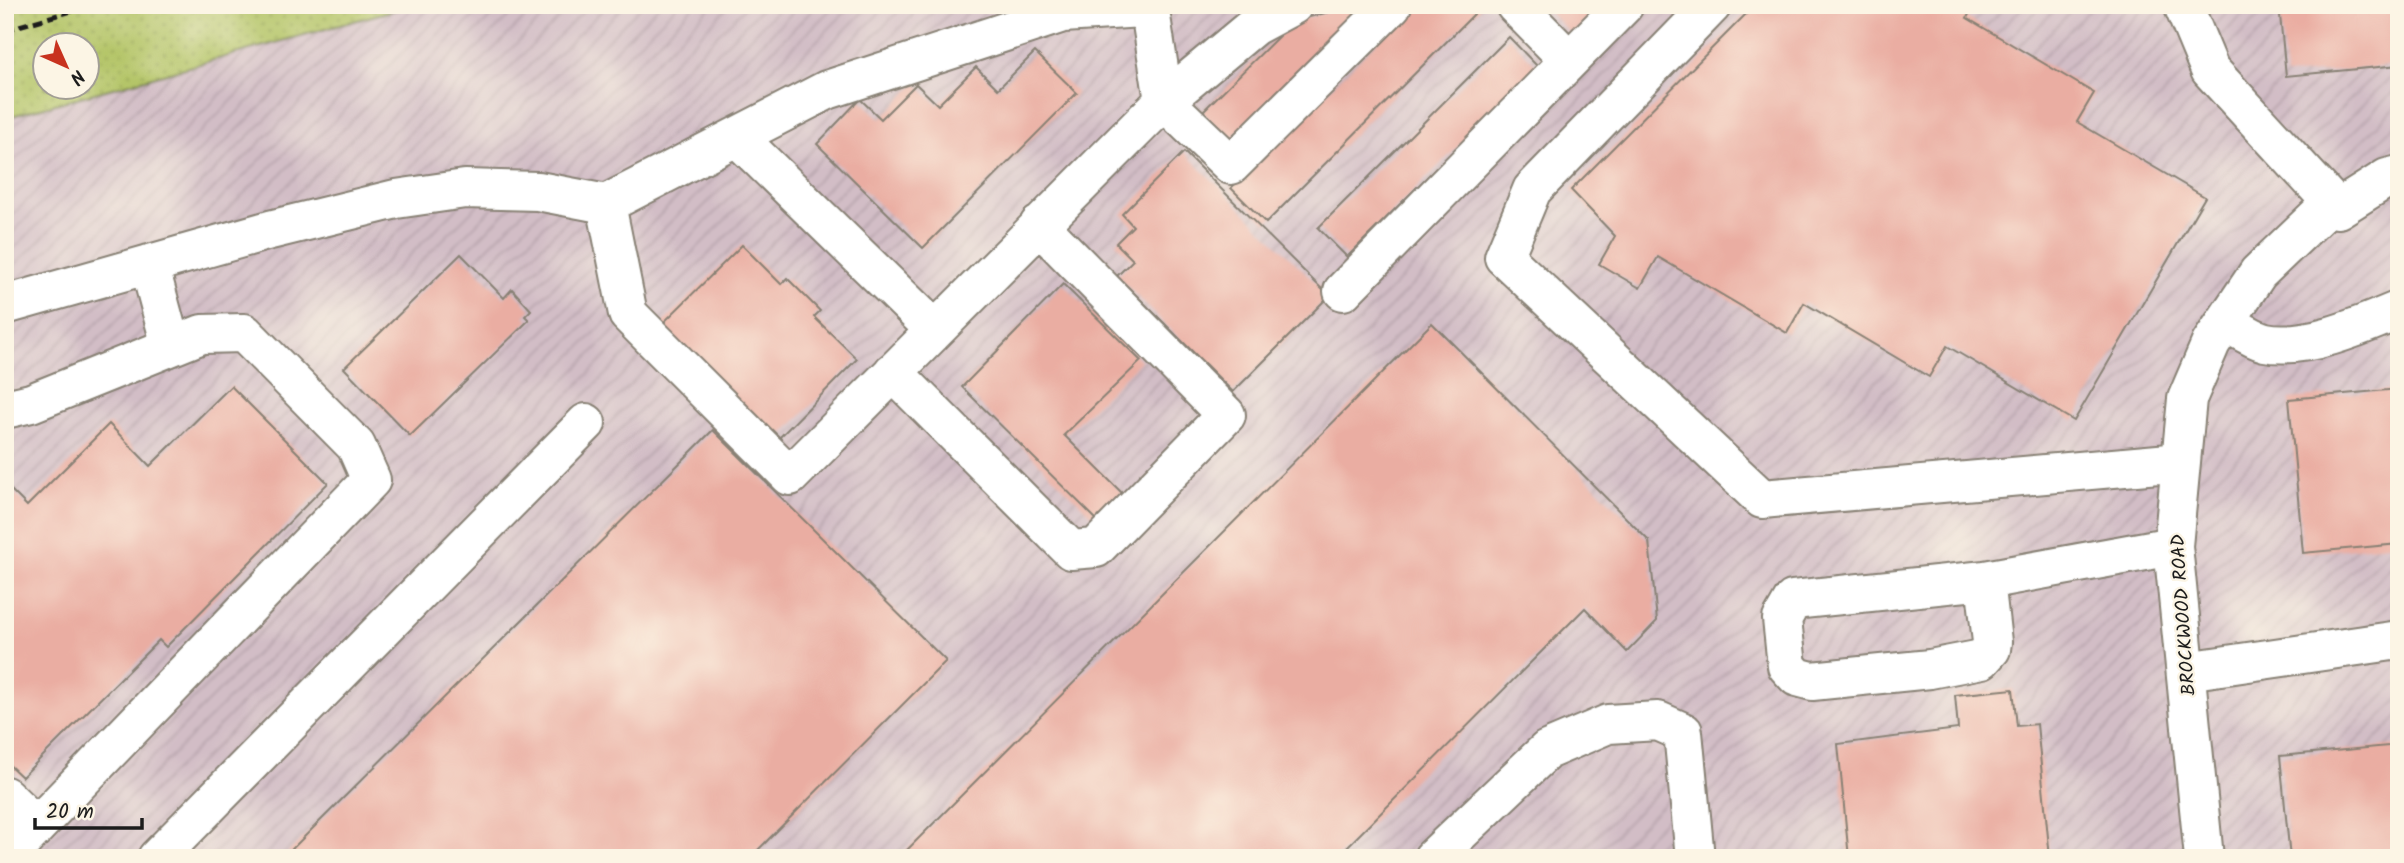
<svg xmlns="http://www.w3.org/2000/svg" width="2404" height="863" font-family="Kalam,sans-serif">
<defs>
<pattern id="industrial-furrows" width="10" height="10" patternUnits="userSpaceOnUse" patternTransform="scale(1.75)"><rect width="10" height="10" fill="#d2bdc6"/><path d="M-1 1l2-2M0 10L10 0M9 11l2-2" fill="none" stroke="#b4a2aa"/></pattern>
<pattern id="green-dots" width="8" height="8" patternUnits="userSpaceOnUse" patternTransform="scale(1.75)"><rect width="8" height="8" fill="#b4c568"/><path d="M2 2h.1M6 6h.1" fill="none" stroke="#9aa95a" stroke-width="1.8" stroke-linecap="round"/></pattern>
</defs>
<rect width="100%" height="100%" fill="#fcf5e5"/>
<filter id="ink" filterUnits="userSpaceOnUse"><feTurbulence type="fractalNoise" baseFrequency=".0143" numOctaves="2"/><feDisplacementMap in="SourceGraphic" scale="14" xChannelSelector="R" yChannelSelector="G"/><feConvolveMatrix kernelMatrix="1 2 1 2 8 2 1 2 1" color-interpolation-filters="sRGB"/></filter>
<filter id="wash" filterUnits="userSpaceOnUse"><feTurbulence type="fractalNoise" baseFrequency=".00686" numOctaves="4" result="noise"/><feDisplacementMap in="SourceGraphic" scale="28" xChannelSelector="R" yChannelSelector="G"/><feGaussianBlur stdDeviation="1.57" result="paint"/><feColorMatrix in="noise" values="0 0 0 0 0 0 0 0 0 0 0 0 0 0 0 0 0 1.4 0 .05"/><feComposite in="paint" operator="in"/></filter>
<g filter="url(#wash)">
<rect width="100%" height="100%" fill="#f4e6cb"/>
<!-- industrial -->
<path fill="url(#industrial-furrows)" d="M 412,5 L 2399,5 L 2399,858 L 5,858 L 5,118 Z"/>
<!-- green -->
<path fill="url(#green-dots)" stroke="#687042" stroke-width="2" fill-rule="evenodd" d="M 5,5 L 412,5 L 5,118 ZM 46,46 L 88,46 L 88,88 L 46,88 Z"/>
<g id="blocks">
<!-- building -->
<path fill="#eaada2" d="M 1414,5 L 1478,5 L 1480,8 L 1266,223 L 1231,188 Z
M 1542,5 L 1601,5 L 1572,35 Z
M 1755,5 L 1974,5 L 1967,18 L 2094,93 L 2077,122 L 2205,197 L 2074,421 L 1947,346 L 1929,377 L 1804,303 L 1787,333 L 1658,257 L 1640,288 L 1599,264 L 1615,236 L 1571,190 Z
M 2279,5 L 2399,5 L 2399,65 L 2286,76 Z
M 1352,6 L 1358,13 L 1230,140 L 1202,112 L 1294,21 Z
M 1509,37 L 1538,67 L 1347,257 L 1318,228 Z
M 1035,52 L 1077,93 L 923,248 L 817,144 L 860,99 L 881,119 L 916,84 L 938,105 L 976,67 L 998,89 Z
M 1184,152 L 1329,296 L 1233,392 L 1117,276 L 1133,260 L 1116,243 L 1133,226 L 1122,214 Z
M 742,245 L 781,284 L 787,278 L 820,311 L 814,317 L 857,359 L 771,446 L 655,331 Z
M 461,254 L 504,298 L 512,289 L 531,310 L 525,316 L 529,320 L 410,436 L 344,368 Z
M 1063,284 L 1141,361 L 1064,435 L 1126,497 L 1100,523 L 962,387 Z
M 1432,323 L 1649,541 L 1657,621 L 1627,652 L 1585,608 L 1336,858 L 899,858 Z
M 231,386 L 328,483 L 166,647 L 159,640 L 22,777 L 5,761 L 5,484 L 27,506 L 109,424 L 150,466 Z
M 2399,389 L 2399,544 L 2303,553 L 2289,399 Z
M 713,430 L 946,661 L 750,858 L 283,858 Z
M 2013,689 L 2017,726 L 2037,724 L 2050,858 L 1849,858 L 1838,744 L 1958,729 L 1955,695 Z
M 2399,745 L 2399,858 L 2290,858 L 2280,756 Z"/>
</g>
</g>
<g filter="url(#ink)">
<use href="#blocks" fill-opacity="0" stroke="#888174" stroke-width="2"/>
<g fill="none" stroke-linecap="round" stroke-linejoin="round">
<defs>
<path id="minor" d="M 1293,5 L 1254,26 L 1164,101 L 1231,165 L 1392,5
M 1515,5 L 1569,60
M 1712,5 L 1532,190 L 1504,257 L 1762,499 L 2181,462
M 2183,5 L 2210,70 L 2338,209
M 737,137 L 935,330
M 149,264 L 171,346
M 1343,291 L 1624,5
M 5,305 L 270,230 L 396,199 L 465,189 L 538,191 L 606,204 L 827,90 L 1063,13 L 1142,8 L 1151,17 L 1164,101 L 790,476 L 628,314 L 606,204
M 2226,322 C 2237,328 2252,339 2265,342 C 2306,350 2361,326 2399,310
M 893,372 L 1071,550 L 1096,548 L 1226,415 L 1039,225
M 5,409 L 31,403 L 202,334 L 244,333 L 356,446 L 371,480 L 6,858
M 1985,580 L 1992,642 L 1991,649 L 1982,659 L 1930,669 L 1812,681 L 1797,677 L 1787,666 L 1782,619 L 1793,600 L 1985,580 L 2173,546
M 2186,671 L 2399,640
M 5,796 L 36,826
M 157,858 L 586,423
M 1433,858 L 1547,750 L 1608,724 L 1658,721 L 1683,732 L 1695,858
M 2204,858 L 2173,546 L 2187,399 L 2211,343 L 2258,273 L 2327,207 L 2338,209 L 2387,178 L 2399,175"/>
</defs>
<!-- minor casing -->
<use href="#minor" stroke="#888174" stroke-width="42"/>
<!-- minor -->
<use href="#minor" stroke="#fff" stroke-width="38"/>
<!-- rail -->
<path stroke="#1c1c1c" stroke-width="5" stroke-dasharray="10 5" stroke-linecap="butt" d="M 5,30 L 93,5"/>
</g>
</g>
<g text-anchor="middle" stroke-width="5" stroke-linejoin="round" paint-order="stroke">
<!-- street labels -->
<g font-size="19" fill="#1c1c1c" stroke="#fcf5e5">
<text transform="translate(2182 615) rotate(-94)" y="7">BROCKWOOD ROAD</text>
</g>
</g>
<!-- margin -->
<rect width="2404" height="863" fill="none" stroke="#fcf5e5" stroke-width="28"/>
<!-- north arrow -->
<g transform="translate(66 66) rotate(135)"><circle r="33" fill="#fcf5e5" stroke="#a29e95" stroke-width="2"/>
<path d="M0-5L12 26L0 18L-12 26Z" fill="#c8321e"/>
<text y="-10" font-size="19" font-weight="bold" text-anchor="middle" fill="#1c1c1c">N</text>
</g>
<!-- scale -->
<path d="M35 818v10h107v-10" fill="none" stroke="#1c1c1c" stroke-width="3.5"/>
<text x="46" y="818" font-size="21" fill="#1c1c1c" stroke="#fcf5e5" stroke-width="5" paint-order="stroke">20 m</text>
</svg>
